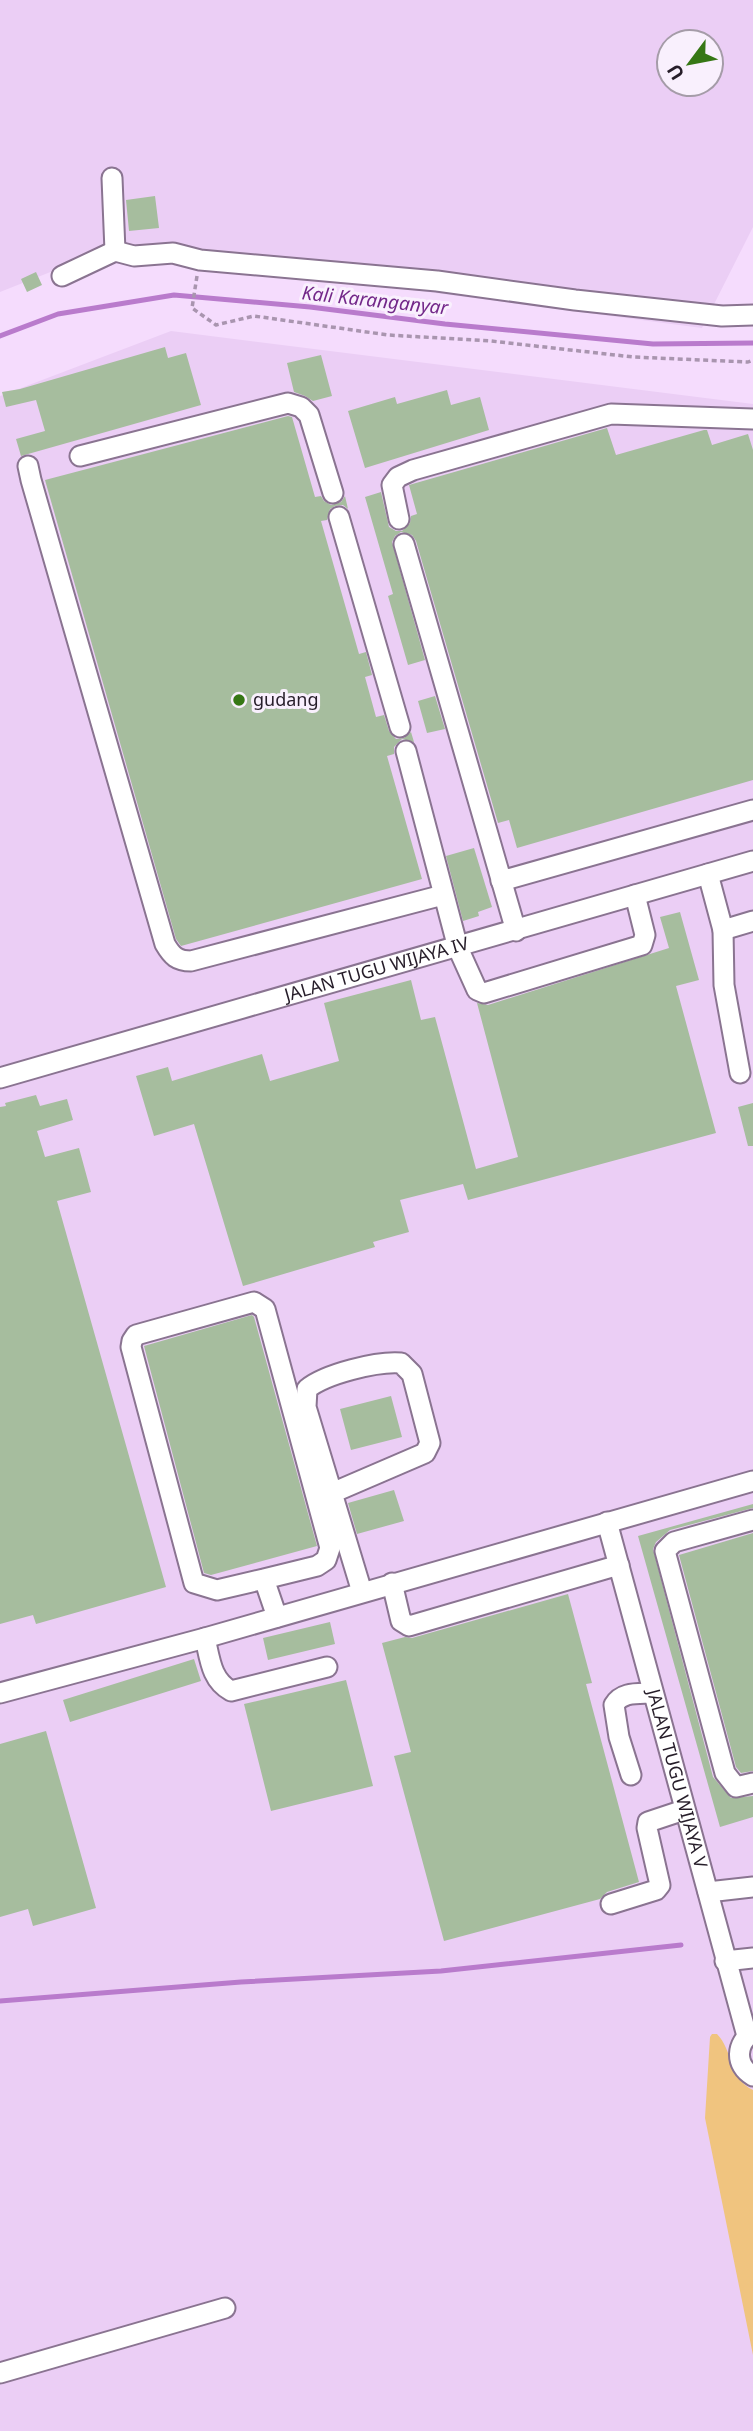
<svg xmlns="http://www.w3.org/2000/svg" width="753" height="2431" font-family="'Noto Sans',sans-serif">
<rect width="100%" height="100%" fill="#f5dcfd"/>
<!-- built -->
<path fill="#ebcef5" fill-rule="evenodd" d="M 0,0 L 753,0 L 753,227 L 702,328 L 106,250 L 0,292 ZM 669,42 L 711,42 L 711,84 L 669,84 Z
M 171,331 L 753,404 L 753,2431 L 0,2431 L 0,396 Z"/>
<!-- green -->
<path fill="#f0c47f" d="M 712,2034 L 717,2034 C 733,2050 729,2079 753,2090 L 753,2355 L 705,2118 L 710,2037 Z"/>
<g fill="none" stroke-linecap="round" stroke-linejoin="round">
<!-- stream -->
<path stroke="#b97bcc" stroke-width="5" d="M 0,336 L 58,314 L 174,295 L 310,307 L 445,324 L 653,344 L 753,343
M 0,2001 L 241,1982 L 441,1971 L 681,1945"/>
</g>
<!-- building -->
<path fill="#a6bd9e" d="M 155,196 L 159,228 L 129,231 L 126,200 Z
M 36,272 L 42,285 L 27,292 L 21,279 Z
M 165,347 L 168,358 L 186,353 L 201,405 L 21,456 L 16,439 L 45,431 L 36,400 L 6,407 L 2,392 L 20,389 Z
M 321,355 L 332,396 L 313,401 L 305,396 L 294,392 L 287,363 Z
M 447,390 L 451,405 L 480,397 L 489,430 L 365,468 L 348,411 L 395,397 L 397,404 Z
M 288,416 L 292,417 L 315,497 L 321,496 L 324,501 L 331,505 L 341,502 L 345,496 L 348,509 L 343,505 L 335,506 L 330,509 L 327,520 L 321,521 L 359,654 L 366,652 L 372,675 L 365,677 L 376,717 L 384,715 L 389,731 L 396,739 L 404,738 L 411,732 L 414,742 L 402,739 L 394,747 L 394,754 L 387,756 L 422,879 L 181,946 L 176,939 L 45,480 Z
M 607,428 L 616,455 L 704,430 L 707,430 L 712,445 L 748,434 L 753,450 L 753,780 L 517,848 L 509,820 L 498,823 L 416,541 L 412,535 L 401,532 L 395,536 L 392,542 L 425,660 L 408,665 L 388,596 L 393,594 L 365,497 L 381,492 L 389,527 L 396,531 L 402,531 L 410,523 L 411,516 L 417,514 L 409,485 Z
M 435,696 L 445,729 L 427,733 L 418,701 Z
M 474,848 L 492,907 L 478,912 L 479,916 L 463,921 L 446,856 Z
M 680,912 L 699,980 L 676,986 L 716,1133 L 468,1200 L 463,1184 L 400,1200 L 409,1232 L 373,1242 L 375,1247 L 243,1286 L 194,1124 L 154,1136 L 136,1076 L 168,1067 L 172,1081 L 262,1054 L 270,1081 L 339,1061 L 324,1003 L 411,980 L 421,1020 L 435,1017 L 476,1169 L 518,1157 L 477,1003 L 488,1005 L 669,948 L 660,917 Z
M 36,1095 L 40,1106 L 67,1099 L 73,1120 L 37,1131 L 45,1157 L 79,1148 L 91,1192 L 57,1201 L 166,1587 L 36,1624 L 33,1615 L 0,1624 L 0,1107 L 6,1106 L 5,1103 Z
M 753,1103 L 753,1146 L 748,1146 L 738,1107 Z
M 252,1315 L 254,1317 L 317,1546 L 211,1575 L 204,1573 L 144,1346 Z
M 391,1396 L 402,1437 L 351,1450 L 340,1409 Z
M 394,1490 L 404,1521 L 357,1534 L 348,1503 Z
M 753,1504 L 753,1508 L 670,1530 L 656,1542 L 653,1549 L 713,1777 L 731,1798 L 753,1796 L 753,1817 L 720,1827 L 638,1536 Z
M 753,1533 L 753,1771 L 741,1773 L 736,1767 L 679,1555 Z
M 568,1594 L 592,1683 L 586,1684 L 639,1882 L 607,1892 L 600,1899 L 444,1941 L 394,1756 L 411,1752 L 382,1643 L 405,1637 L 412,1638 Z
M 330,1622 L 335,1644 L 268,1660 L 263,1638 Z
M 194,1659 L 201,1681 L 70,1722 L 63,1700 Z
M 346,1680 L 373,1786 L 271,1811 L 244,1704 Z
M 46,1731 L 96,1908 L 33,1926 L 28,1909 L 0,1917 L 0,1744 Z"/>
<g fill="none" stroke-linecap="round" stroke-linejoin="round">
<defs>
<g id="minor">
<path d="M 112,178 L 115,251"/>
<path d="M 62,276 L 115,251 L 134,256 L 173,253 L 200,260 L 437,281 L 575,300 L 722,316 L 753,315"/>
<path d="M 80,456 L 288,403 L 301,407 L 309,415 L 333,493"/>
<path d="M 28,466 L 31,480 L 165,944 C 172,956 177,961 191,961 L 443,895"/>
<path d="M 339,517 L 400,727"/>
<path d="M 399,519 L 392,485 L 398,477 L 413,470 L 611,414 L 753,419"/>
<path d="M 404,544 L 516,931"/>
<path d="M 406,751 L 458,948 L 477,990 L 484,993 L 642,945 L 645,935 L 635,895"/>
<path d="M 708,874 L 723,930 L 753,921"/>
<path d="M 501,881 L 753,810"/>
<path d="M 723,930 L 724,985 L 740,1073"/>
<path id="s1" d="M 0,1078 L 753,861"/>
<path d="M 332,1493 L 425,1453 L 430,1443 L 412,1374 L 401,1363 C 377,1361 325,1374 307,1389 L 306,1407 L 362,1592"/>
<path d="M 753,1520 L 674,1542 L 665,1551 L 725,1773 L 736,1787 L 753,1783"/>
<path id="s2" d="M 607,1522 L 747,2036"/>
<path d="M 264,1579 L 317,1566 L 326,1560 L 330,1548 L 265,1309 L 254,1302 L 136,1335 L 132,1341 L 131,1347 L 194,1583 L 217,1590 L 264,1579 L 277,1617"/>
<path d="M 392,1583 L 401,1621 L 409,1626 L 619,1565"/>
<path d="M 205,1638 C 210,1659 211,1680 231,1691 L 327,1667"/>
<path d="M 0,1693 L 205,1638 L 753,1481"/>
<path d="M 631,1775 L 619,1737 L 614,1705 C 622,1691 639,1694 653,1693"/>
<path d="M 708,1892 L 753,1887"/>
<path d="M 611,1904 L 656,1890 L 660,1885 L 647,1828 L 648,1822 L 684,1810"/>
<path d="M 725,1961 L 753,1958"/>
<path d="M 753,2032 C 736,2043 734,2065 753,2076"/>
<path d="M 0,2373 L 225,2308"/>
</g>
</defs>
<!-- minor casing -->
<use href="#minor" stroke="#8a7491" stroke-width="23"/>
<!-- path -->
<path stroke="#a995af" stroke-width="3.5" stroke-dasharray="5 3.5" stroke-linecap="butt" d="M 197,276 L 192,308 L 216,325 L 254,316 L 388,335 L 491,341 L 633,357 L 748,362 L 753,360"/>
<!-- minor -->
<use href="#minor" stroke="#fff" stroke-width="19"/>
</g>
<!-- markers -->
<circle fill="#367715" stroke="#f9f0fd" stroke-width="2.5" cx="239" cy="700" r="7"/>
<g text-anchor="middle" stroke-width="6" stroke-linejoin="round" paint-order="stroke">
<!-- poi labels -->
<g font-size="18" fill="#261d29" stroke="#f9f0fd" text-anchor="start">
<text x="253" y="706">gudang</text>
</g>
<!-- street labels -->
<g font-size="18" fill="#261d29" stroke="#f9f0fd">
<text dy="6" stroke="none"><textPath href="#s1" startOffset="392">JALAN TUGU WIJAYA IV</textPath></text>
<text dy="6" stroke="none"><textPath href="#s2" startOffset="266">JALAN TUGU WIJAYA V</textPath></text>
</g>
<!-- water labels -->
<g font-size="19" font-style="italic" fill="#732889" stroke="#f9f0fd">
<text transform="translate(375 300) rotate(6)" y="7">Kali Karanganyar</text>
</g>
</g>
<!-- north arrow -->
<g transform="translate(690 63) rotate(238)"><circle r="33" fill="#f9f0fd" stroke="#a59ca8" stroke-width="2"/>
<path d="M0-5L12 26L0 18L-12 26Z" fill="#367715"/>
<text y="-10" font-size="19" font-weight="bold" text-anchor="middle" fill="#261d29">U</text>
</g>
</svg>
